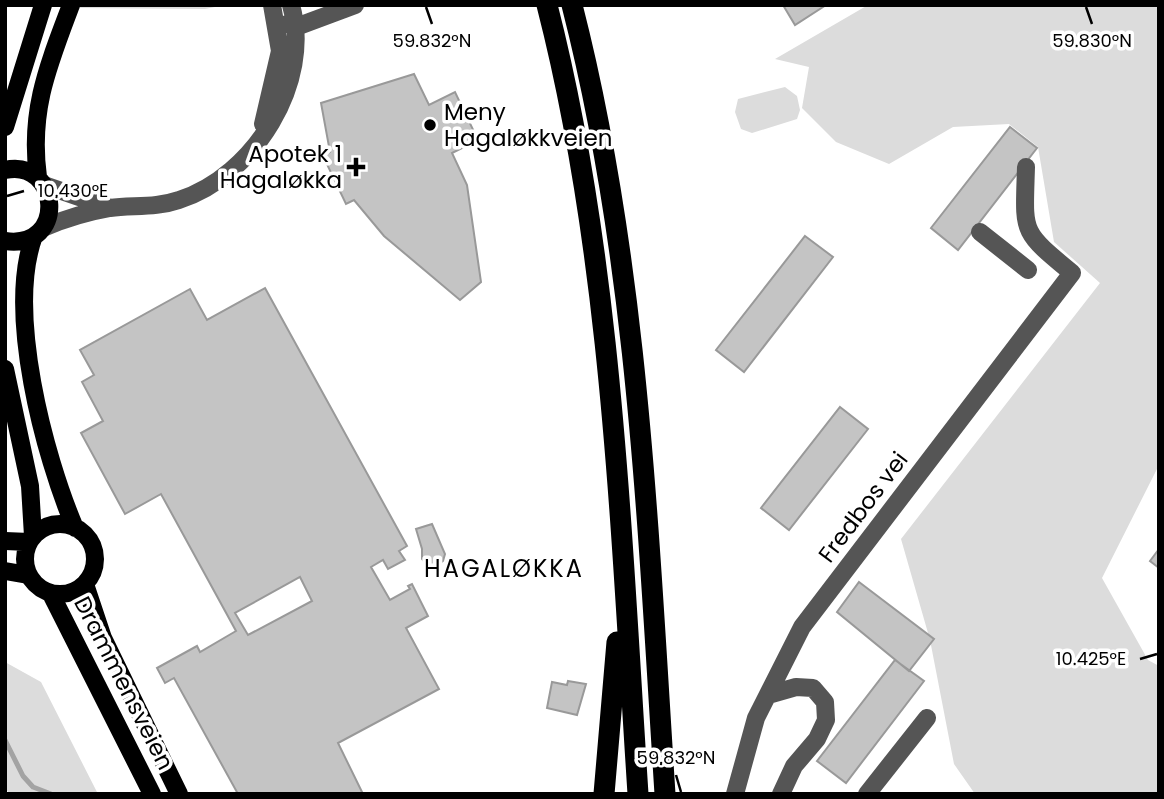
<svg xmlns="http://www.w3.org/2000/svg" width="1164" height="799" font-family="Poppins,sans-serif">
<rect width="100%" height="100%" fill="#fff"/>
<!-- green -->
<path fill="#dcdcdc" d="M 80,5 L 225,5 L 205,9 L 79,8 Z
M 868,5 L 1159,5 L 1159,465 L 1102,578 L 1148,660 L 1159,666 L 1159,794 L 975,794 L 954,764 L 930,640 L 901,539 L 1100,283 L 1054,242 L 1038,147 L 1009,124 L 953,127 L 889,164 L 836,142 L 802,108 L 809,67 L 775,59 Z
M 785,87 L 797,96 L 800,110 L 797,119 L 752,133 L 741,129 L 735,112 L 738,99 Z
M 5,662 L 41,682 L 98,794 L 10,794 L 5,788 Z"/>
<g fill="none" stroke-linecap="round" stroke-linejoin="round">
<!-- stream -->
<path stroke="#a3a3a3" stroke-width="5" d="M 5,740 L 23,776 L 33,787 L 51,794"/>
</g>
<!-- building -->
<path fill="#c4c4c4" stroke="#999" stroke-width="2" fill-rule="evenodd" d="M 783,5 L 826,5 L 795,25 Z
M 414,74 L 429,105 L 455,92 L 478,140 L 452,153 L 467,185 L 481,282 L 460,300 L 384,236 L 354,200 L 346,204 L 323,156 L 330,152 L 321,103 Z
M 1010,127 L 1037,148 L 958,250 L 931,228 Z
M 805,236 L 833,257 L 744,372 L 716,350 Z
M 265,288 L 407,546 L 399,551 L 405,560 L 388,569 L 383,560 L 371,567 L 390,600 L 410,589 L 408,586 L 412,584 L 428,616 L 406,628 L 439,689 L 338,743 L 363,794 L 238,794 L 174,678 L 165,683 L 157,668 L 197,646 L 200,652 L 236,631 L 161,494 L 125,514 L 81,433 L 103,421 L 82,382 L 94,375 L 80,350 L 190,289 L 207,320 ZM 300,577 L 312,601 L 248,635 L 235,613 Z
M 840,407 L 868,429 L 789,530 L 761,508 Z
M 432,524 L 445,554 L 443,561 L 435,567 L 427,565 L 422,559 L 422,549 L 416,529 Z
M 1159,549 L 1159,568 L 1150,561 Z
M 859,582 L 934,639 L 909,671 L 837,612 Z
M 895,660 L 924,681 L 846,783 L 817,761 Z
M 568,681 L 586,684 L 577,715 L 547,708 L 552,682 L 567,685 Z"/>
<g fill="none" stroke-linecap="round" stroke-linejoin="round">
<!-- minor -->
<path stroke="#555" stroke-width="18" d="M 287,24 L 296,27 L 355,5
M 263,124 L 280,51 L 272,5
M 44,185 L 111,208
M 43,228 C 64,219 87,212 110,208 C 133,205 156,208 179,200 C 254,176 313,82 291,5
M 980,232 L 1028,270
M 768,695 L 796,687 L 813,688 L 825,702 L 826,720 L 817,739 L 794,766 L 781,794
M 735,794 L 756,718 L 802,627 L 1072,273 C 1020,230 1024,234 1026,167
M 867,794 L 927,718"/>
<!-- major -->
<path stroke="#000" stroke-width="18" d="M 5,127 L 43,5
M 5,170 C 60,158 68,250 5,241
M 38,177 C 29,111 48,66 71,5
M 34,236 C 6,312 44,455 75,528
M 5,369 L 30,486 L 33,536
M25 559a35 35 0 1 1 70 0a35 35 0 1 1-70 0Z
M 5,541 L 29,542
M 5,571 L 28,575
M 85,584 L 103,638 L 179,794
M 51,594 L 152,794"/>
<!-- highway -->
<path stroke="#000" stroke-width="21" d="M 547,5 C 612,258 621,534 638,794
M 572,5 C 638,262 648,530 665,794
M 604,794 L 617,642"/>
</g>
<!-- ticks -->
<path fill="none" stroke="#000" stroke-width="2.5" d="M 426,7 L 432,24M 1086,7 L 1092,24M 7,196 L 24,191M 1140,659 L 1157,654M 676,775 L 681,792"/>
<!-- markers -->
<g fill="#000" stroke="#fff" stroke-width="2.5">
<circle cx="430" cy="125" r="7"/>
<path d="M352.5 156.5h7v7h7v7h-7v7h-7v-7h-7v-7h7z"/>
</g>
<g text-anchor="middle" stroke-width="7" stroke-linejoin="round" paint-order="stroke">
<!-- poi labels -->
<g font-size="23" fill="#000" stroke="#fff" text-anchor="start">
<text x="444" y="120">Meny<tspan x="444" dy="26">Hagaløkkveien</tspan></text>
<text x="342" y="162" text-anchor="end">Apotek 1<tspan x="342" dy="26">Hagaløkka</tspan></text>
</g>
<!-- street labels -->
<g font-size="23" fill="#000" stroke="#fff">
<text transform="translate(863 507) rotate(-53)" y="8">Fredbos vei</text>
<text transform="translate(124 683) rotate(63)" y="8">Drammensveien</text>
</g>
<!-- neighbourhood labels -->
<g font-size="24" letter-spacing="2" fill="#000" stroke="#fff">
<text x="504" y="577">HAGALØKKA</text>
</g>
</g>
<g font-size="18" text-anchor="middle" fill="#000" stroke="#fff" stroke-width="7" stroke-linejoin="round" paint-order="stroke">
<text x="1092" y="47">59.830°N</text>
<text x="432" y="47">59.832°N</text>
<text x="73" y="197">10.430°E</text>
<text x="1091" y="665">10.425°E</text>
<text x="676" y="764">59.832°N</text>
</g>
<!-- border -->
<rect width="1164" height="799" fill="none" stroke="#000000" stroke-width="14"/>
</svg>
